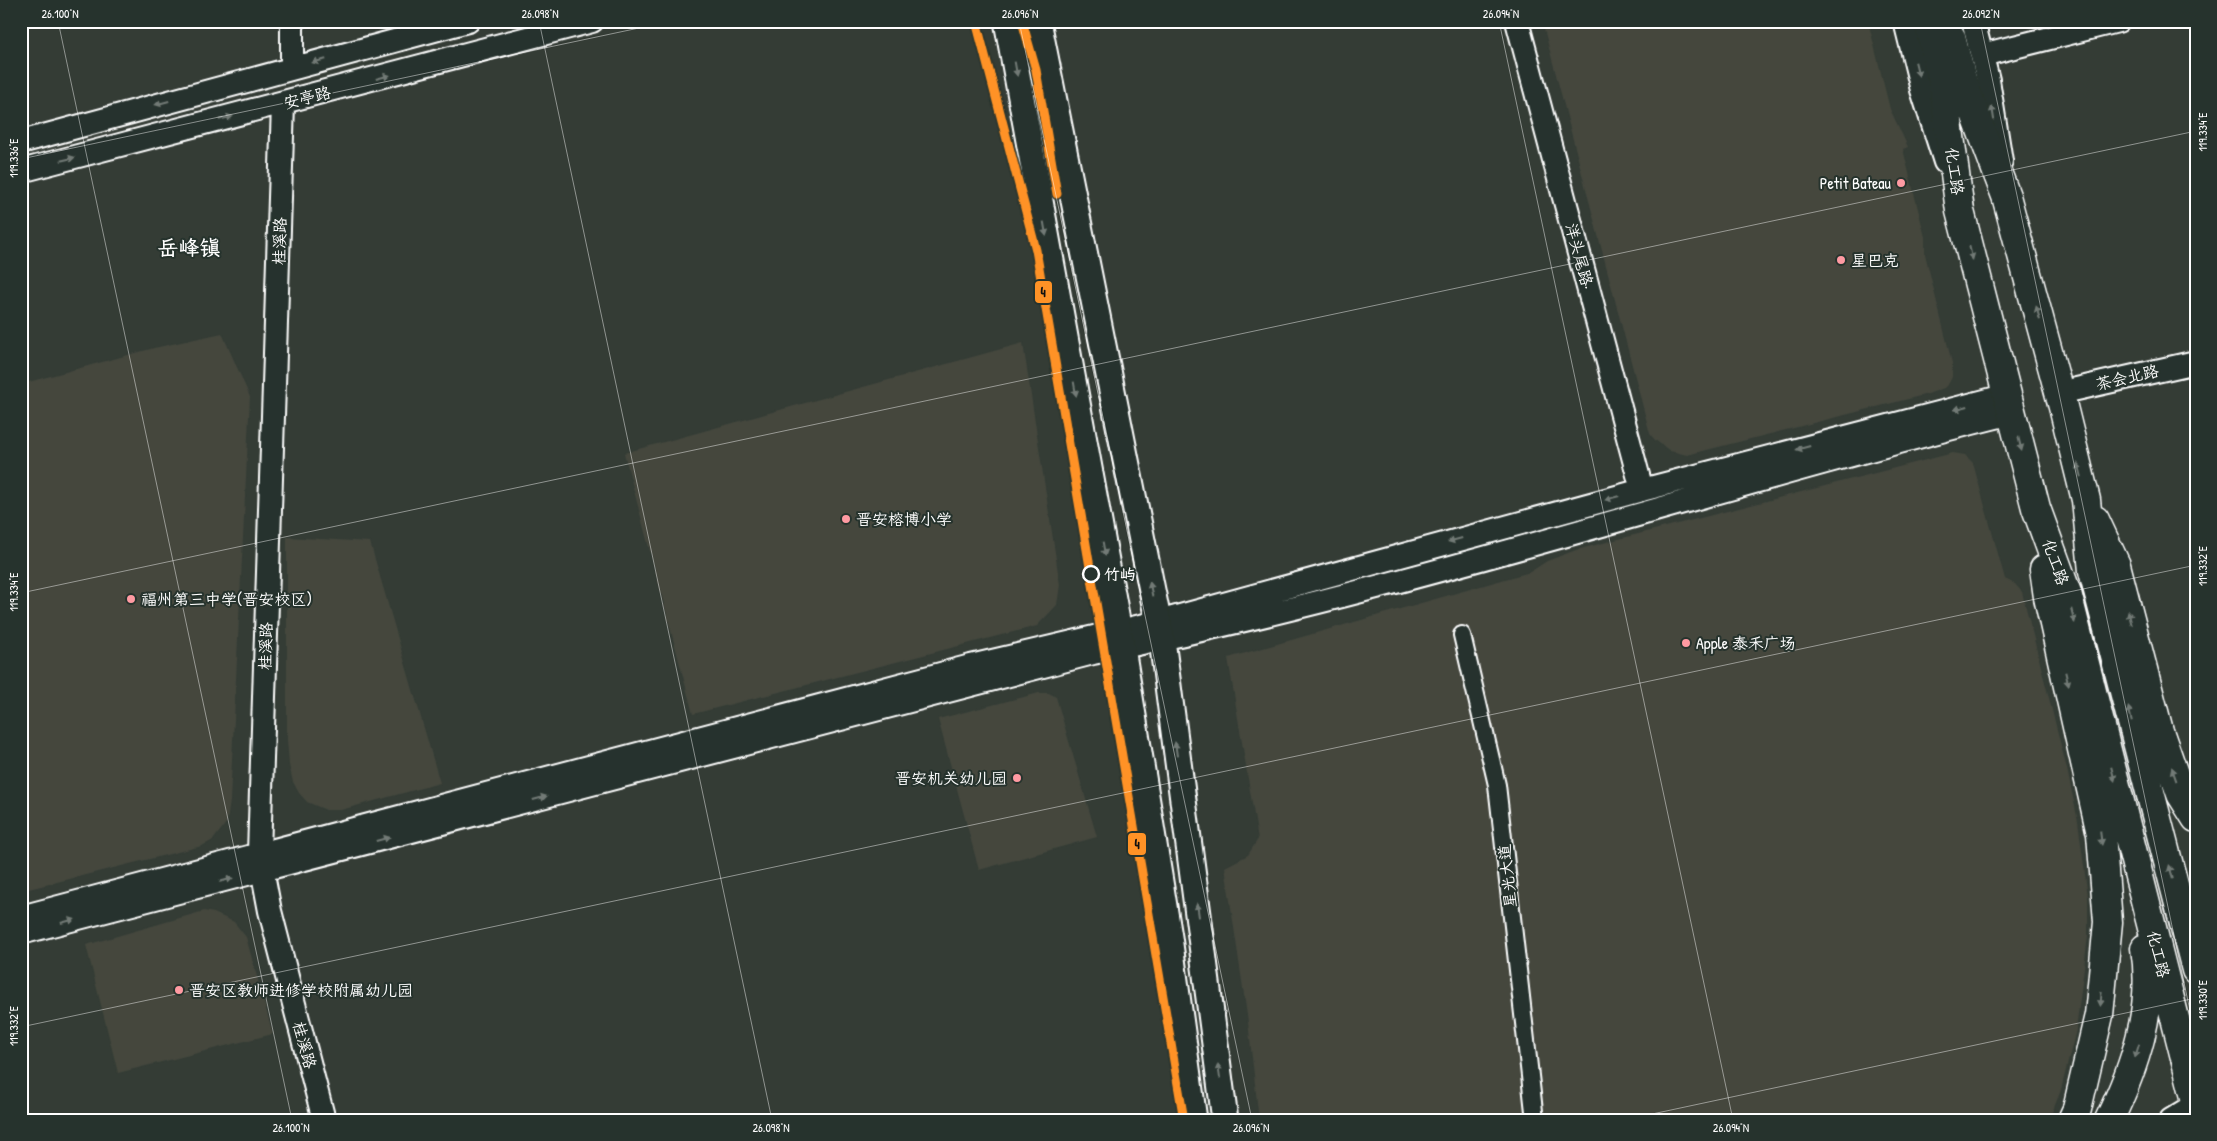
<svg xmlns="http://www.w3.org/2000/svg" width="2217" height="1141" font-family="'Patrick Hand','LXGW WenKai TC',sans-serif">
<rect width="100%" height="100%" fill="#343c35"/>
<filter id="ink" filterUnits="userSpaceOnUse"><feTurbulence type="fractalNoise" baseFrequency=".02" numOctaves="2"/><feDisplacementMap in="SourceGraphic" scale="10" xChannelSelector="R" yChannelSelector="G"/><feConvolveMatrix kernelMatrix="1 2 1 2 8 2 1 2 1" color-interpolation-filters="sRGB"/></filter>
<g filter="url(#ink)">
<!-- built -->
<path fill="#44473e" d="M 1542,21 L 1868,21 L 1890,109 L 1908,147 L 1903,149 L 1925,237 L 1925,254 L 1952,363 L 1952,377 L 1949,383 L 1944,388 L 1928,394 L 1687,455 L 1670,451 L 1655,440 L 1650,434 Z
M 222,333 L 250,397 L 230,801 L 227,822 L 213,840 L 202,846 L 21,891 L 21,384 L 154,348 Z
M 1023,343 L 1060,585 L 1057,605 L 1037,626 L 693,714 L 624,453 Z
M 1953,453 L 1965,455 L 1973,463 L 2005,579 L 2015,584 L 2022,592 L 2067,769 L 2078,821 L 2088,897 L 2088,936 L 2076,1030 L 2061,1090 L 2049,1120 L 1259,1120 L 1248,1022 L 1225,867 L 1248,855 L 1258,839 L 1228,658 L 1530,572 L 1547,561 L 1576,550 Z
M 287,537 L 370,542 L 440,783 L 341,810 L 326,810 L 307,802 L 299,793 L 293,782 L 289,765 L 287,740 Z
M 1039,693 L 1049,693 L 1056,697 L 1097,837 L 979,870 L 938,719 Z
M 204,911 L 214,913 L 234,922 L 246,937 L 273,1034 L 118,1073 L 86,945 Z"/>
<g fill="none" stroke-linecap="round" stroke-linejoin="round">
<defs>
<path id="street" d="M 1462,635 L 1497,785 L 1535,1120"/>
<path id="secondary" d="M 292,21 L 292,68
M 1517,21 L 1642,490
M 1905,21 L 1922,90 L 1945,162
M 1973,21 L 1988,80 L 2001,161
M 1982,55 L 2118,21
M 283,104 L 259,853 L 270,911 L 324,1120
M 21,142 L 468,21
M 21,171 L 592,21
M 2059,393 L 2196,362
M 21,917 L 971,666 L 1158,622 L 1642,490 L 2008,395
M 21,933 L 1093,653 C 1404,592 1705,489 2012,413
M 2171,1120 L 2196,1105"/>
<path id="primary" d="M 1007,21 L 1122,648 L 1169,937 L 1194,1120
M 1038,21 L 1162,640 L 1225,1120"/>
<path id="highway" d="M 1928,21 L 1943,84 L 1960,211 L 2036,508 L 2067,593 L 2196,1101
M 1951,37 L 1962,79 L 2006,196 L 2063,407 L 2086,500 L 2093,571 L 2196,970
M 2095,520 L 2116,565 L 2159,731 L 2181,794 L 2196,818
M 2044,569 L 2048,597 L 2101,834 L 2108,922 L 2099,1015 L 2077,1109 L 2072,1120
M 2109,1120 C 2135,1067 2155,1008 2145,948"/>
</defs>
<!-- street casing -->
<use href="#street" stroke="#fff" stroke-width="20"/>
<!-- secondary casing -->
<use href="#secondary" stroke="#fff" stroke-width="26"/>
<!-- primary casing -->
<use href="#primary" stroke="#fff" stroke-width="29"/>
<!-- highway casing -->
<use href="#highway" stroke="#fff" stroke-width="31"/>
<!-- street -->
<use href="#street" stroke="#26332d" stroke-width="16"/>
<!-- secondary -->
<use href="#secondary" stroke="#26332d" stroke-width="22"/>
<!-- primary -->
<use href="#primary" stroke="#26332d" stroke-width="25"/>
<!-- highway -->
<use href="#highway" stroke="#26332d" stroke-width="28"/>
<defs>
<path id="metro-1" d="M 976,21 L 1036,250 L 1184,1120
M 1022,21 L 1036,70 L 1057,194"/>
</defs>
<!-- metro-1 casing -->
<use href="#metro-1" stroke="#26332d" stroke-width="12"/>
<!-- metro-1 -->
<use href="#metro-1" stroke="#ff9226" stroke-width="9"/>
</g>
<!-- one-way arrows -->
<defs><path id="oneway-solid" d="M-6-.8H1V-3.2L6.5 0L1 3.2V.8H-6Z" transform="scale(1.25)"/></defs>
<g fill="#727a76">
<use href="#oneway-solid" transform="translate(319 61) rotate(166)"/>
<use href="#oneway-solid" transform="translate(1016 69) rotate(80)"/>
<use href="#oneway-solid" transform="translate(1917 69) rotate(76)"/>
<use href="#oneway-solid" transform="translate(383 77) rotate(-15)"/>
<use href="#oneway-solid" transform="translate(162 103) rotate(165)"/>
<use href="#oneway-solid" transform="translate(1993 113) rotate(-99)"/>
<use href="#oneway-solid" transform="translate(226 118) rotate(-14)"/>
<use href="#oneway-solid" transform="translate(68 159) rotate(-14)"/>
<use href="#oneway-solid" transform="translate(1045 229) rotate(80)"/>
<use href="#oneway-solid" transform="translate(1971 253) rotate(76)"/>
<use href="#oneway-solid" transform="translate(2038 313) rotate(-105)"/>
<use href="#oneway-solid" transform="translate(1075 389) rotate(80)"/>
<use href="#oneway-solid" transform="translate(1961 408) rotate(165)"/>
<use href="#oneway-solid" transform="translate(2020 444) rotate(76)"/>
<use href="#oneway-solid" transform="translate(1803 448) rotate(165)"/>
<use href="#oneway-solid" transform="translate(2079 470) rotate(-104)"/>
<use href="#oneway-solid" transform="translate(1612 498) rotate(164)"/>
<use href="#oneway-solid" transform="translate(1455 540) rotate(165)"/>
<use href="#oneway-solid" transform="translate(1104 549) rotate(80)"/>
<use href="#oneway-solid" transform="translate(1151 589) rotate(-101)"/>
<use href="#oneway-solid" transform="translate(2073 616) rotate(76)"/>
<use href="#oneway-solid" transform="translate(2130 618) rotate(-104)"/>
<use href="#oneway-solid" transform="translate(2067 679) rotate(77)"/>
<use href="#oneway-solid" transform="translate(2130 714) rotate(-104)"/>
<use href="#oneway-solid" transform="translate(1176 749) rotate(-98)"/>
<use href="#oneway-solid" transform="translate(2113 774) rotate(76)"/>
<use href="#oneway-solid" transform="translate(2174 774) rotate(-109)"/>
<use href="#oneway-solid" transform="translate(540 798) rotate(-15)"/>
<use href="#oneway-solid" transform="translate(2101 838) rotate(83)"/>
<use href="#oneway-solid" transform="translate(383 839) rotate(-15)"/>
<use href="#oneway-solid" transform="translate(2171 872) rotate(-104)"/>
<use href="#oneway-solid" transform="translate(226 880) rotate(-15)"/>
<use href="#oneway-solid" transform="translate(1198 910) rotate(-98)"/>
<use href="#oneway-solid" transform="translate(68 921) rotate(-15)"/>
<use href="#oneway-solid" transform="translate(2101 999) rotate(95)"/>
<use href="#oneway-solid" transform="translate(2137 1051) rotate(107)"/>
<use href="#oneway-solid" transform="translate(1219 1071) rotate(-98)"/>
</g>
</g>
<!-- ticks -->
<path fill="none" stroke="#fff" stroke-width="1" stroke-opacity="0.45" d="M 58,21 L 292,1120M 539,21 L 772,1120M 1019,21 L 1252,1120M 1499,21 L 1733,1120M 1980,21 L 2196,1039M 21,159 L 672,21M 21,593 L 2196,131M 21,1027 L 2196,565M 1624,1120 L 2196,998"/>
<!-- markers -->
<g fill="#ff9aa2" stroke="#26332d" stroke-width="2">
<circle cx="1901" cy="183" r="5"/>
<circle cx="1841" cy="260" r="5"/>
<circle cx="846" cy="519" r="5"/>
<circle cx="131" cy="599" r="5"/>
<circle cx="1686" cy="643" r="5"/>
<circle cx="1017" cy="778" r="5"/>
<circle cx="179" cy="990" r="5"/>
</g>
<circle fill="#26332d" stroke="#fff" stroke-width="2.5" cx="1091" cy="574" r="8"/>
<g text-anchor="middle" stroke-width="4" stroke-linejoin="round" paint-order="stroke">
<!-- street labels -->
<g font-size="16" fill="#fff" stroke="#26332d">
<text transform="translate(307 97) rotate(-14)" y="6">安亭路</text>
<text transform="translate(1955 171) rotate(82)" y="6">化工路</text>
<text transform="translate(279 241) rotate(-88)" y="6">桂溪路</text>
<text transform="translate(1580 256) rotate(75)" y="6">洋头尾路·</text>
<text transform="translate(2127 377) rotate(-13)" y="6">茶会北路</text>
<text transform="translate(2056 562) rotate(70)" y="6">化工路</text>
<text transform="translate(265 646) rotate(-88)" y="6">桂溪路</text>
<text transform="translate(1507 876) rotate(-96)" y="6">星光大道</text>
<text transform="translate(2159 954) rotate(76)" y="6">化工路</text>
<text transform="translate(305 1045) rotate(75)" y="6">桂溪路</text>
</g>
<!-- poi labels -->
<g font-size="16" fill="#fff" stroke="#26332d" text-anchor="start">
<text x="1891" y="189" text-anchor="end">Petit Bateau</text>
<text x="1851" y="266">星巴克</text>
<text x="856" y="525">晋安榕博小学</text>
<text x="141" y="605">福州第三中学(晋安校区)</text>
<text x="1696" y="649">Apple 泰禾广场</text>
<text x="1007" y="784" text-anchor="end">晋安机关幼儿园</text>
<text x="189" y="996">晋安区教师进修学校附属幼儿园</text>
</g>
<!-- stop labels -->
<g font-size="16" font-weight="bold" fill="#fff" stroke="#26332d" text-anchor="start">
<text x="1104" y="580">竹屿</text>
</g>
<!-- district labels -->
<g font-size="21" font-weight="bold" fill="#fff" stroke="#26332d">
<text x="189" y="255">岳峰镇</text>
</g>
</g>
<g stroke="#26332d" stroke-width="2">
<rect x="1034" y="280" width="19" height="24" rx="5" fill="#ff9226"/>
<rect x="1127" y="832" width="20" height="24" rx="5" fill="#ff9226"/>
</g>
<g font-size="14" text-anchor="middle" font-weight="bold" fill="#111">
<text x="1043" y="297">4</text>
<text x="1137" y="849">4</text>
</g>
<!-- margin -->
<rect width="2217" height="1141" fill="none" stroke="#26332d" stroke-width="55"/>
<rect x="28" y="28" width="2162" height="1086" fill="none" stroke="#fff" stroke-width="2"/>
<g font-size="12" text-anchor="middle" fill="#fff">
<text x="60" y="18">26.100°N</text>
<text x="540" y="18">26.098°N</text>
<text x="1020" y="18">26.096°N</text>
<text x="1501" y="18">26.094°N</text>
<text x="1981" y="18">26.092°N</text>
<text transform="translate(2203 132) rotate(-90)" y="4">119.334°E</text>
<text transform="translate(14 158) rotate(-90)" y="4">119.336°E</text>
<text transform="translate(2203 566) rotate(-90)" y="4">119.332°E</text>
<text transform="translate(14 592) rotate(-90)" y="4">119.334°E</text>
<text transform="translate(2203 1000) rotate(-90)" y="4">119.330°E</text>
<text transform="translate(14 1026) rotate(-90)" y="4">119.332°E</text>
<text x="291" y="1132">26.100°N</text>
<text x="771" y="1132">26.098°N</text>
<text x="1251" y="1132">26.096°N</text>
<text x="1731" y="1132">26.094°N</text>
</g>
</svg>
